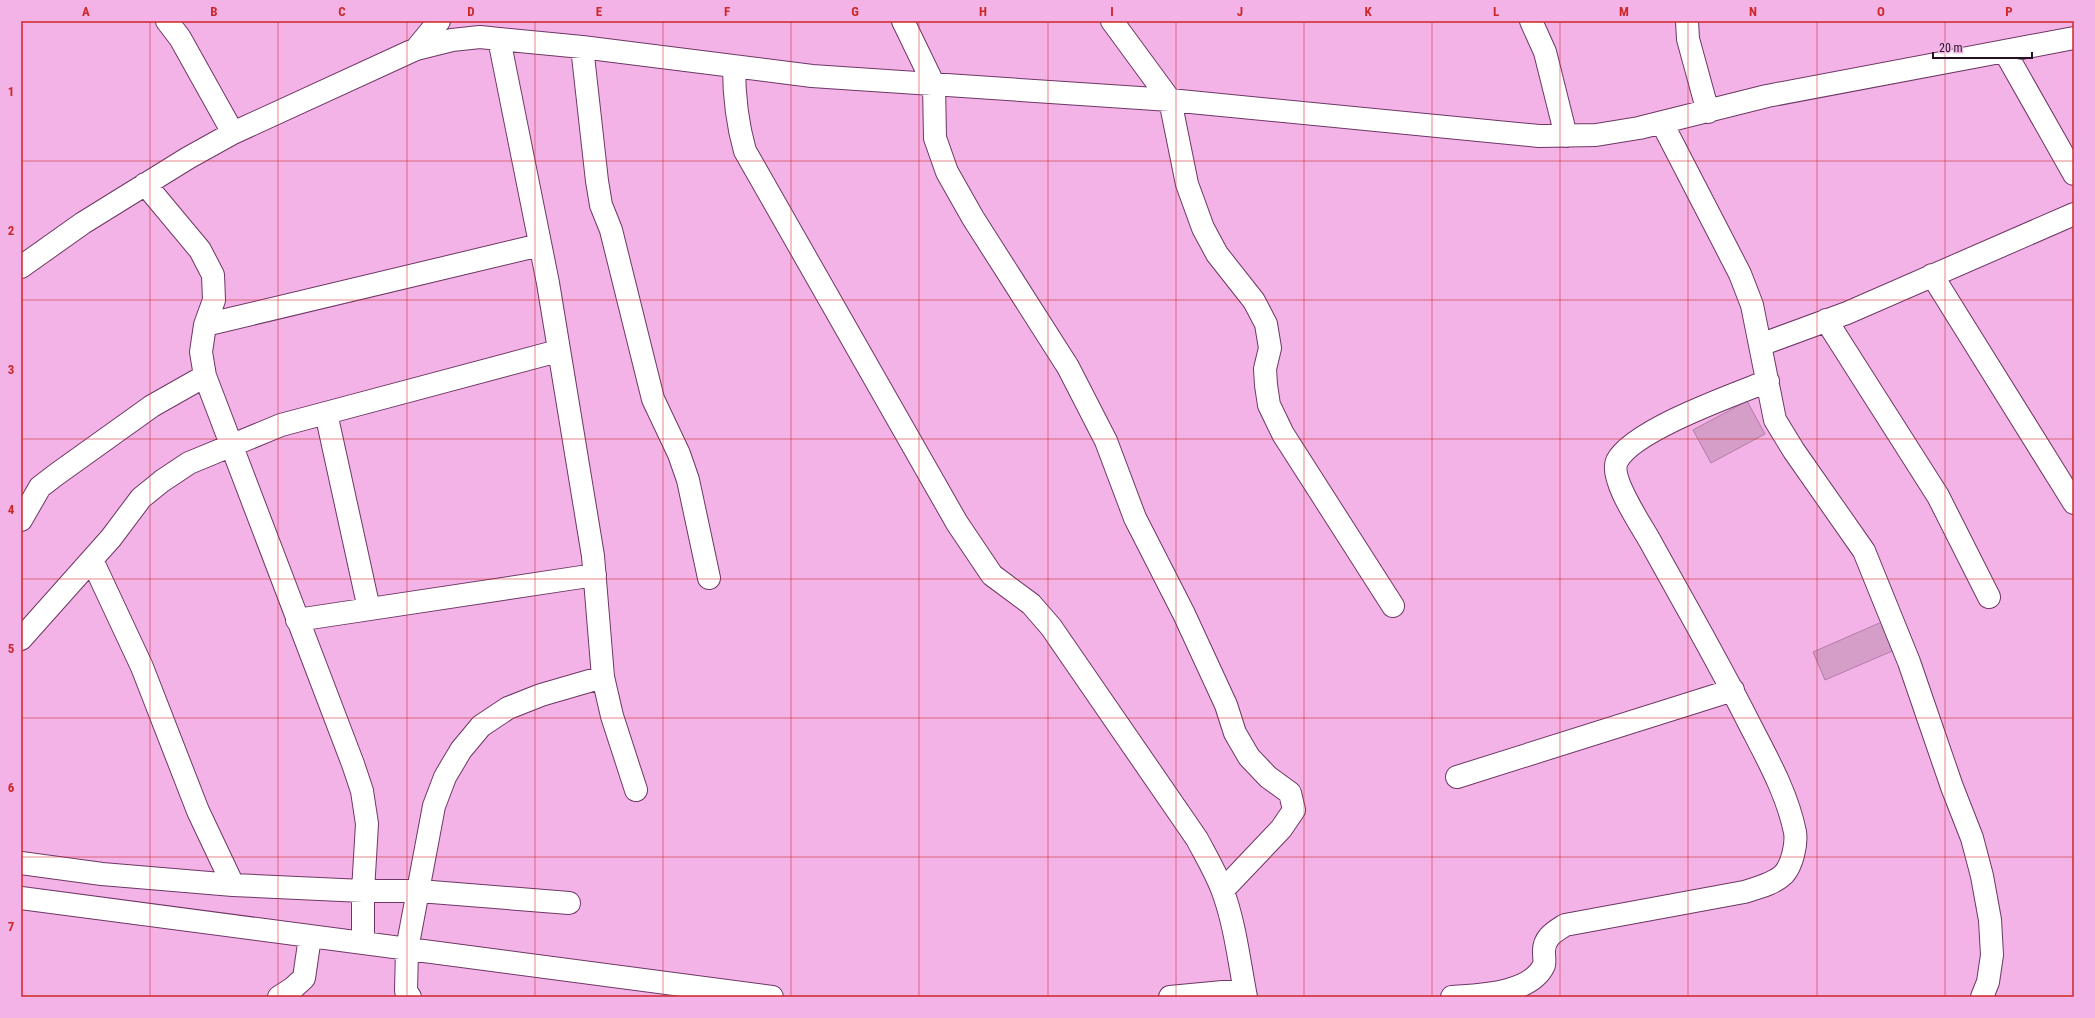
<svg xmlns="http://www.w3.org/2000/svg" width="2095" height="1018" font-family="'Roboto Condensed',sans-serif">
<rect width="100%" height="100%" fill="#f4b3e6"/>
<!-- building -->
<path fill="#d49ec8" stroke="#b77aab" d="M 1747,401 L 1765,434 L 1711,463 L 1693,430 Z
M 1884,621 L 1897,649 L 1825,680 L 1813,652 Z"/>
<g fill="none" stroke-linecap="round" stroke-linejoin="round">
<defs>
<path id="street" d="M 167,21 L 180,38 L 233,133
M 903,21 L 934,85 L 935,138 L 947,172 L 973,218 L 1068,367 L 1106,441 L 1135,518 L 1184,614 L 1226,705 L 1235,733 L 1249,757 L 1268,777 L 1290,793 L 1294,810 L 1281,829 L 1223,890
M 1112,21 L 1170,100 L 1187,184 L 1203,228 L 1217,254 L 1254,301 L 1266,324 L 1270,348 L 1265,369 L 1266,385 L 1269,405 L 1283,434 L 1393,606
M 1531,21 L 1545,52 L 1566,136
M 1687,21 L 1688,39 L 1708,112
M 499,39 L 548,283 L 593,556 L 603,677 L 612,716 L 636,790
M 582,47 L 597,181 L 601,205 L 611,230 L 653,399 L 679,454 L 688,480 L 709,578
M 416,49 L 439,21
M 2005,52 L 2074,174
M 734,66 C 734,96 737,123 745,151 L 957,523 L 992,575 L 1031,604 L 1051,627 L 1197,839 C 1206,856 1215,871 1222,889 C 1235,923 1239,961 1246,997
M 1662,123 L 1722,239 L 1740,274 L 1752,305 L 1775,420 L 1794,451 L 1864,551 L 1909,662 L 1952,787 L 1972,838 L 1982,876 L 1990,920 L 1992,955 L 1988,982 L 1982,997
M 145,184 L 200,250 L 213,275 L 214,300 L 205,325 L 201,352 L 205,376 L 353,764 L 362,791 L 367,824 L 363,891 L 363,943
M 21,267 L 83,223 L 188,158 L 233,133 L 416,49 L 452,40 L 480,37 L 499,39 L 582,47 L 812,76 L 1170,100 L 1539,136 L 1596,135 L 1639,128 L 1767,96 L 2074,38
M 1932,275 L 2074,503
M 1826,320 L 1938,496 L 1989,597
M 205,325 L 540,245
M 1760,345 L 1847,313 L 2074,214
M 326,413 L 369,609
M 21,520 L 40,487 L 57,474 L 152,406 L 205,376
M 92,560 L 142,667 L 198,811 L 233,885
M 297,620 L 595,575
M 21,639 L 111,538 L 141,498 L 162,481 L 189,463 L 281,425 L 558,351
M 1457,777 L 1733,690
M 21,863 L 102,874 L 233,885 L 363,891 L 419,891 L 569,903
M 21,898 L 772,997
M 279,997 L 293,988 L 304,978 L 310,937
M 410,997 L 406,991 L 407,949 L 434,806 L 445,777 L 461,750 L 481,726 L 508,708 L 541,695 L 603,677
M 1170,997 L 1244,990
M 1452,997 C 1479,995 1531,994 1544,965 C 1545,962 1544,956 1544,953 C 1543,938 1554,932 1565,925 L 1744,892 C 1757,888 1774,884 1784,874 C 1792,865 1797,844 1795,832 C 1787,793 1767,758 1749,723 C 1718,661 1683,601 1650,541 C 1641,525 1609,478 1617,461 C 1633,430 1733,395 1768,381"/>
</defs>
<!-- street casing -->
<use href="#street" stroke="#6e3765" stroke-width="24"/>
<!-- street -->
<use href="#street" stroke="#fff" stroke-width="22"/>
</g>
<!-- grid -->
<path fill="none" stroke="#cd2728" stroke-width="1" stroke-opacity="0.55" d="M 150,21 L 150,997M 278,21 L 278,997M 407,21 L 407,997M 535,21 L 535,997M 663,21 L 663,997M 791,21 L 791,997M 919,21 L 919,997M 1048,21 L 1048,997M 1176,21 L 1176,997M 1304,21 L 1304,997M 1432,21 L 1432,997M 1560,21 L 1560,997M 1688,21 L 1688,997M 1817,21 L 1817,997M 1945,21 L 1945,997M 21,161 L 2074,161M 21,300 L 2074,300M 21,439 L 2074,439M 21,579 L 2074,579M 21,718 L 2074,718M 21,857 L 2074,857"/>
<!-- border -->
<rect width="2095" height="1018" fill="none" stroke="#f4b3e6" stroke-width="44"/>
<!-- scale -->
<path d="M1933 52v6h99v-6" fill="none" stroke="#260f22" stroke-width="2"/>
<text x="1939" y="52" font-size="12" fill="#260f22" stroke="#f4b3e6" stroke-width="3" paint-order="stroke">20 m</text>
<rect x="22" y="22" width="2051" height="974" fill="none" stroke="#cd2728" stroke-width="1.5"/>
<g font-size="13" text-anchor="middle" font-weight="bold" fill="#cd2728">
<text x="86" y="16">A</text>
<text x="214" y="16">B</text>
<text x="342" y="16">C</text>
<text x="471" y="16">D</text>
<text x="599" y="16">E</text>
<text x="727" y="16">F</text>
<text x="855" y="16">G</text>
<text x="983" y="16">H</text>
<text x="1112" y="16">I</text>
<text x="1240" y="16">J</text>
<text x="1368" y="16">K</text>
<text x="1496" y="16">L</text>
<text x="1624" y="16">M</text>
<text x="1753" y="16">N</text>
<text x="1881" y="16">O</text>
<text x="2009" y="16">P</text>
<text x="11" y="96">1</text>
<text x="11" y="235">2</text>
<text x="11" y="374">3</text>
<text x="11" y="514">4</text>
<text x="11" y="653">5</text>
<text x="11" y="792">6</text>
<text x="11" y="931">7</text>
</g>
</svg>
